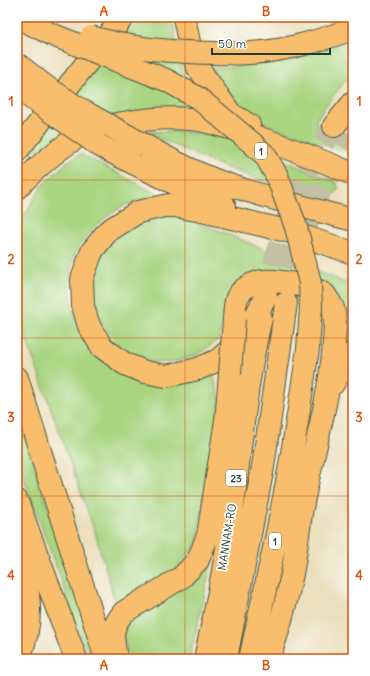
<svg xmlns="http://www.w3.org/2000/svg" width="370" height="676" font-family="Delius,sans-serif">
<rect width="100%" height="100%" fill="#fff"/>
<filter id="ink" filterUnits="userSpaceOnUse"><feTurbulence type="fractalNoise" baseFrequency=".025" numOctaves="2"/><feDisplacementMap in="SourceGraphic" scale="8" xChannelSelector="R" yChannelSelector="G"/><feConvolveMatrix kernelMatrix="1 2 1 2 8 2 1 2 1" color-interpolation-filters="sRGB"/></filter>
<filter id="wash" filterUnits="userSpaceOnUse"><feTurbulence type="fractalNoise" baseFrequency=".012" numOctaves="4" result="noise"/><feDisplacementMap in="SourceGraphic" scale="16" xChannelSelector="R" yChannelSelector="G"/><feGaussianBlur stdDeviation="0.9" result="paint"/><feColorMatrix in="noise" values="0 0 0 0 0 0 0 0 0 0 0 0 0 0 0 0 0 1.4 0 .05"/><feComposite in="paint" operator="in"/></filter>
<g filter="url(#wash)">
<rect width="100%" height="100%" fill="#ebdfbd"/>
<!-- green -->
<path fill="#a9d480" stroke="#64885a" d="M 135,17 L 173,17 C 174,34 177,56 183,72 C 189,86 204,99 214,110 L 65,134 L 31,153 L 88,75 Z
M 353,39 L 353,72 L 328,102 L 316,120 L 318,128 L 353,146 L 353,154 L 275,128 L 257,118 L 239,106 L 225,94 L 211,68 L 241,66 L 296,58 Z
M 180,131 L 228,138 L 336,182 L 339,189 L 332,196 L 256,179 L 207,160 L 145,132 Z
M 80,154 L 163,197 C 153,198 142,199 133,202 C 108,211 82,235 73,260 C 65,283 74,325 87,345 C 91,351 99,357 105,362 C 116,372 129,382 144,384 C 167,387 192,383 213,375 L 220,399 L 197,544 L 173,572 L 116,605 L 95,532 L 17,313 L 17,232 L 23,218 L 42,186 L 66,163 Z
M 177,217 L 215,229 L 353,286 L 353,328 L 342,337 L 326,285 L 228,295 L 223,313 L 219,339 C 209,346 199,355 188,358 C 153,370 123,358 105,327 C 99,317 94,308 93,296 C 91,257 118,225 155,218 C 162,217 170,217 177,217 Z
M 17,412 L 97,659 L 89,659 L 59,574 L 17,460 Z
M 214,547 L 205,592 L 189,659 L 130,659 L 122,635 L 127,623 Z"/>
</g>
<g filter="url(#ink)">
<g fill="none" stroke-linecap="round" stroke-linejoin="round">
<!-- major-tunnel -->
<path stroke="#c2bfa2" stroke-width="22" stroke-dasharray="22 11" stroke-linecap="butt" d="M 266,297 C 275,264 282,230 294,199 C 304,173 319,149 334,126
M 287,302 L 306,227 L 321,188 L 353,136"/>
<defs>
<path id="major" d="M 334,126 L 353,103"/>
<path id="highway" d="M 184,17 L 190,47 L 197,66 L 231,114 L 249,125
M 214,53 C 227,53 239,54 251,53 C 286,51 321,40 353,29
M 146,146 C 169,159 193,172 218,181 C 262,197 308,208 353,220
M 17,151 L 123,17
M 131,162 L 198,195 L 224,205
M 17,188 C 37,167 59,147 85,133 C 96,127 111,125 123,123 C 145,119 168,117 190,119 C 213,121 235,130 257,137 C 289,148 321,160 353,174
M 282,229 L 353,253
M 266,297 L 244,337 L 218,360 L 198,369 L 166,376 L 145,372 L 125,364 L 102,347 L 89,326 L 83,306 L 82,279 L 92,251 L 108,231 L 138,212 L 169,205 L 202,211 L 291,232
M 234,319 C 235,311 234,300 240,293 C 244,288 251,284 258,282 C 270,278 315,286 325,295 C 328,299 331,304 333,308 C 337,322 334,339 333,353 C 328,401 315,447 305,493 C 298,523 297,554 290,583 C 285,609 277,634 269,659
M 17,378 L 106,659
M 333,384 L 347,360 L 353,353
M 17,501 L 76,659
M 17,544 C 28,583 37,620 18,659
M 116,659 C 113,638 109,629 124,612 L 182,577 L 198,560 L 208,535 L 226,420 L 230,374
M 205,659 C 214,618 223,576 229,534 C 240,462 244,388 261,318
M 226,659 L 263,467 L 286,303
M 250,659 C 267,580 285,502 297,422"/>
</defs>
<!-- major casing -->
<use href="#major" stroke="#3e5549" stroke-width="24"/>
<!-- highway casing -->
<use href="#highway" stroke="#3e5549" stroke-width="24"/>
<!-- major -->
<use href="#major" stroke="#f9be6d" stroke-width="22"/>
<!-- highway -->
<use href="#highway" stroke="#f9be6d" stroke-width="22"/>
<defs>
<path id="highway-bridge" d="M 17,17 L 53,35 L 166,80 L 198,98 L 252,143 L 265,155 L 277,176 L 296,227 L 310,283 L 311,307 L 308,349 L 297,422
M 91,37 C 134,49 170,52 214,53
M 17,64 L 45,86 L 83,111 L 146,146
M 17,88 L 100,146 L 131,162
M 230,374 L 234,319"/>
</defs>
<!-- highway-bridge casing -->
<use href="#highway-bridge" stroke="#3e5549" stroke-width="24" stroke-linecap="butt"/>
<!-- highway-bridge -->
<use href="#highway-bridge" stroke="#f9be6d" stroke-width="22"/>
</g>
</g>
<!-- grid -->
<path fill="none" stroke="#d45610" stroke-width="1" stroke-opacity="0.55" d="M 185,17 L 185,659M 17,180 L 353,180M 17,338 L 353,338M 17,496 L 353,496"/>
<g text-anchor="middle" stroke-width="3.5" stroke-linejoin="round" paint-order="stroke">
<!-- shield labels -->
<g fill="#fff" stroke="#627771" stroke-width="1">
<rect x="255" y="143" width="12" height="16" rx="3"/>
<rect x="226" y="470" width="20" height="16" rx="3"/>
<rect x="269" y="533" width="12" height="16" rx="3"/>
</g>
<g font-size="10" font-weight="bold" fill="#1f3d34">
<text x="261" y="155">1</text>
<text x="236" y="482">23</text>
<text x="275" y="545">1</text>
</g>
<!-- street labels -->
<g font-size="11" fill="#1f3d34" stroke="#fff">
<text transform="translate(227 537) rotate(-81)" y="4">MANNAM-RO</text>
</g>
</g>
<!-- margin -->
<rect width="370" height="676" fill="none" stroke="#fff" stroke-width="44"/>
<!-- scale -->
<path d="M212 48v6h118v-6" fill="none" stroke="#1f3d34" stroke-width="2"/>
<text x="218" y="48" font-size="12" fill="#1f3d34" stroke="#ffffff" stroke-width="3" paint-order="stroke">50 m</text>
<rect x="22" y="22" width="326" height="632" fill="none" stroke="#d45610" stroke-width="1.5"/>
<g font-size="13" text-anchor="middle" font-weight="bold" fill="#d45610">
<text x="104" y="16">A</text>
<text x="266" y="16">B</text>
<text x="11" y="106">1</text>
<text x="359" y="106">1</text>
<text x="11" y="264">2</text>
<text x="359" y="264">2</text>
<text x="11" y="422">3</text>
<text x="359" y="422">3</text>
<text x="11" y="580">4</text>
<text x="359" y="580">4</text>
<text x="104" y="670">A</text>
<text x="266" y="670">B</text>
</g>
</svg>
